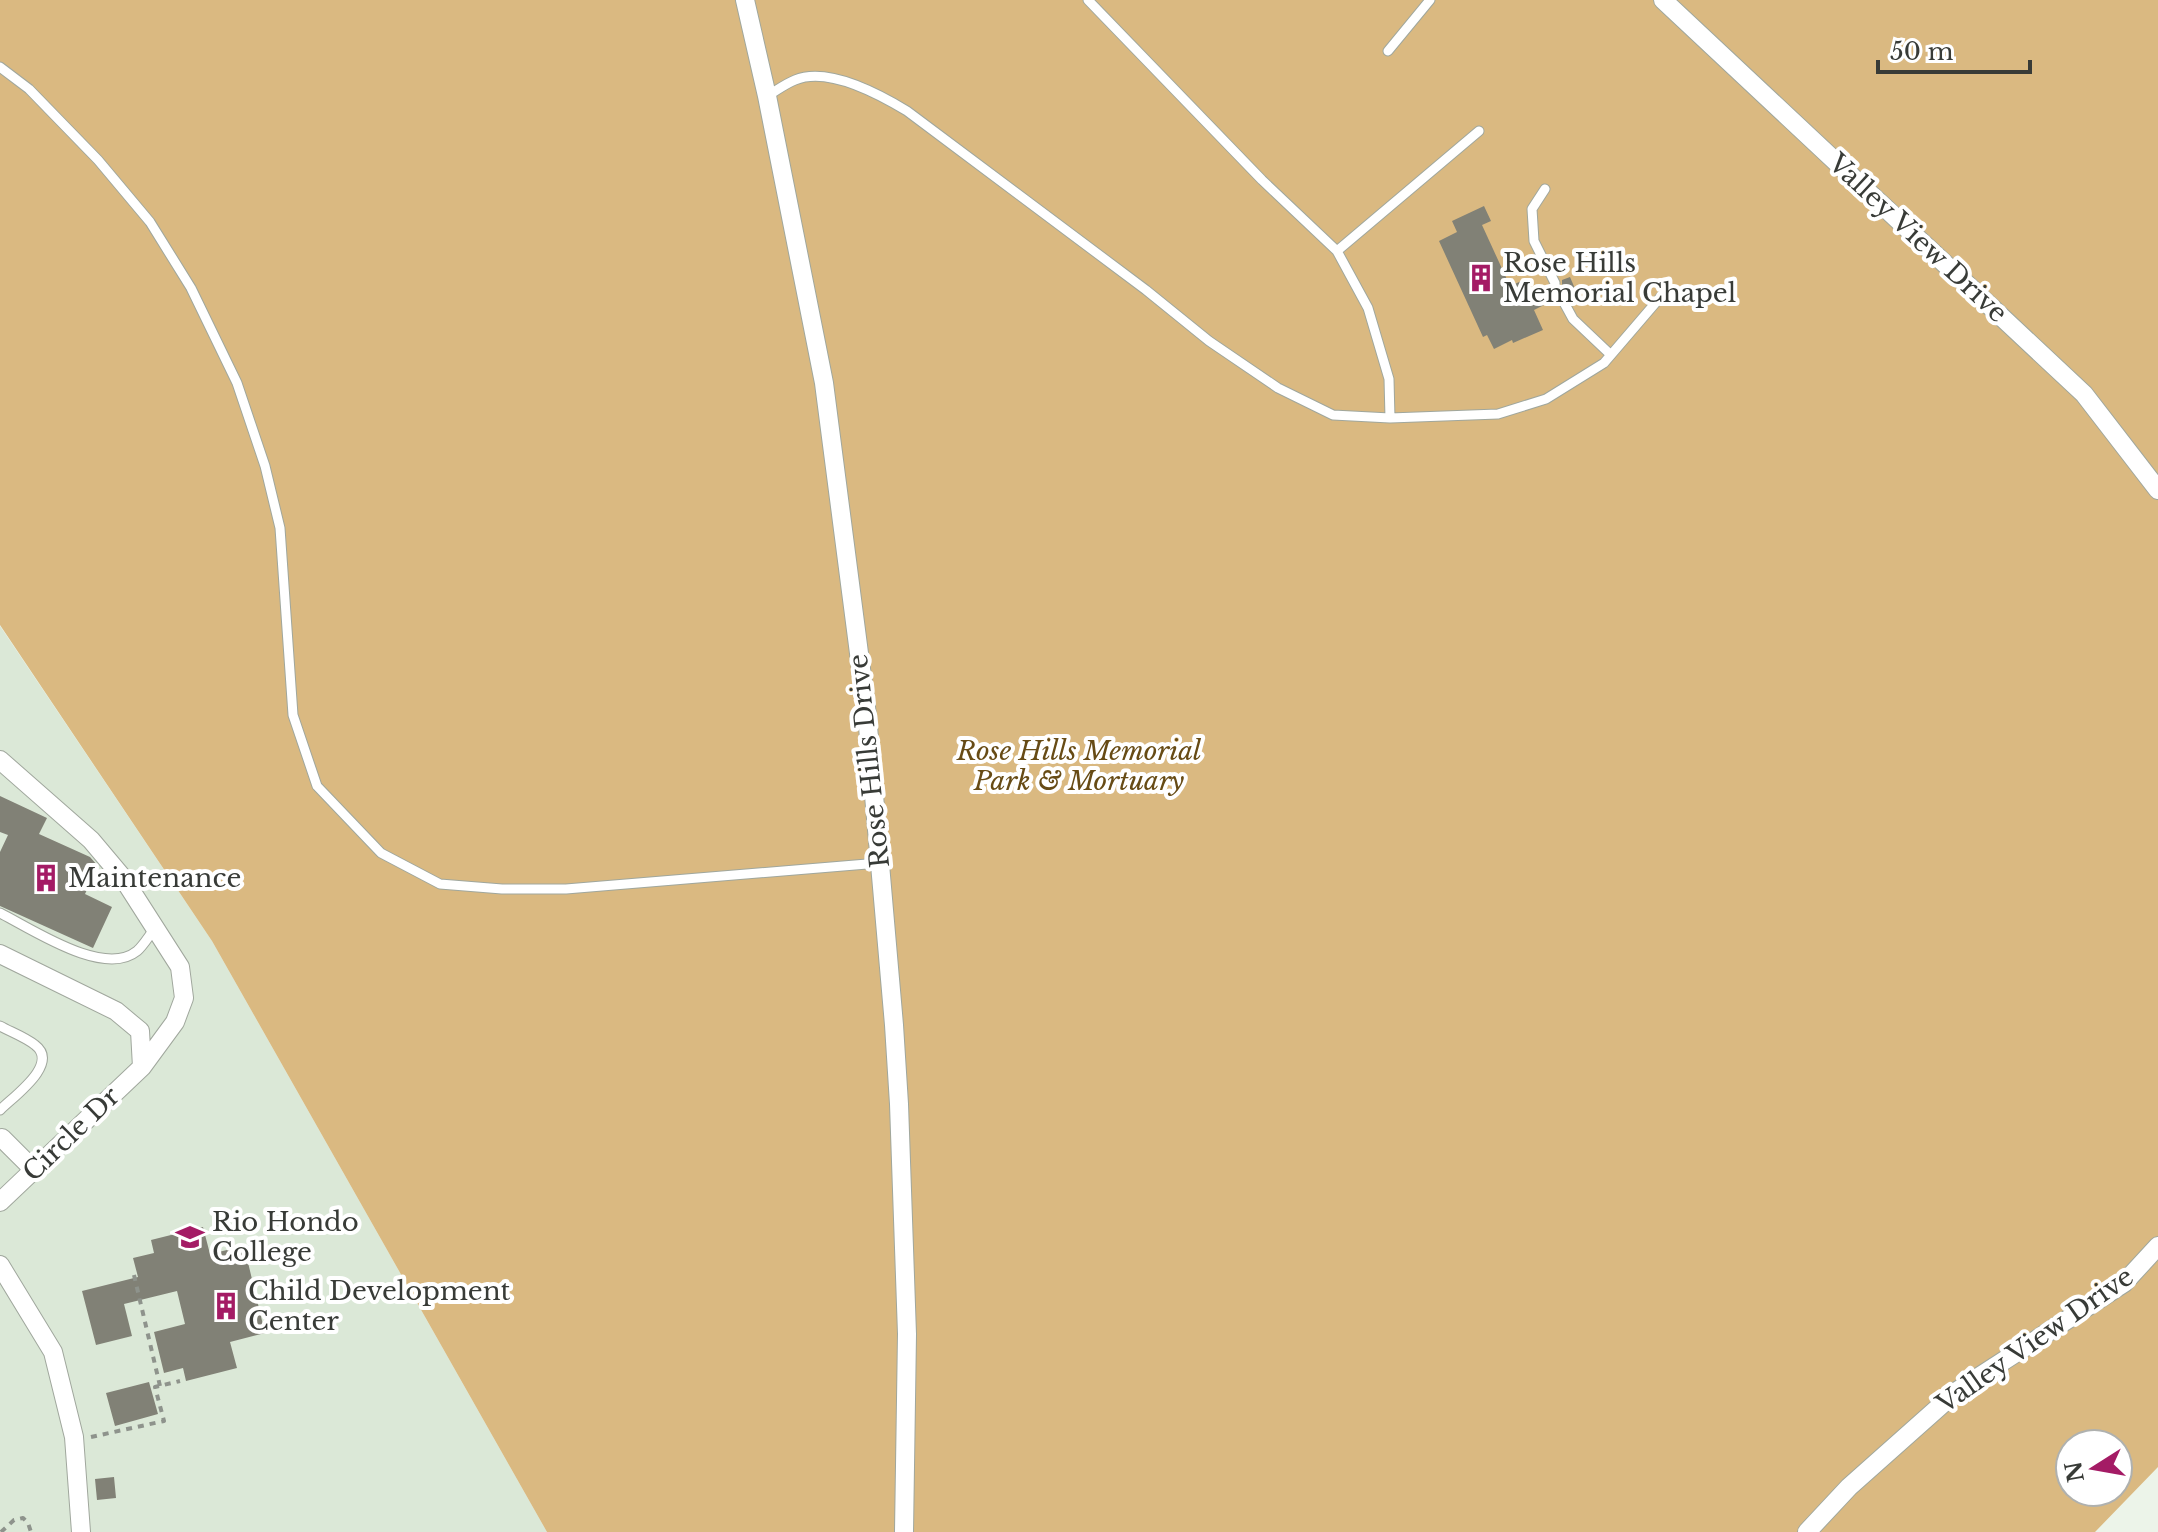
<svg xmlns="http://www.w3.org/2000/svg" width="2158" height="1532" font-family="'Libre Baskerville',serif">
<rect width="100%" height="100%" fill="#ecf4e9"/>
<!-- built -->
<path fill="#dbe8d7" d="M 0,626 L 212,941 L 547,1532 L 0,1532 Z"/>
<!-- green -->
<path fill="#dab981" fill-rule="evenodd" d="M 0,0 L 2158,0 L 2158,1467 L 2095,1532 L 547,1532 L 212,941 L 0,625 ZM 2070,1444 L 2118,1444 L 2118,1492 L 2070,1492 Z"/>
<!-- building -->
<path fill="#818176" d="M 1484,206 L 1491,221 L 1482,225 L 1510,286 L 1526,279 L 1533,294 L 1548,286 L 1555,290 L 1562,286 L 1562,280 L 1570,277 L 1576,291 L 1568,294 L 1564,290 L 1558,290 L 1554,294 L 1554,300 L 1534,310 L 1543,330 L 1513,343 L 1512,340 L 1494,349 L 1487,335 L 1483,337 L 1439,241 L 1457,232 L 1452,221 Z
M 0,796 L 47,818 L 39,834 L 90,857 L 98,866 L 85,894 L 112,907 L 93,948 L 0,906 L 0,852 L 8,835 L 0,832 Z
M 203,1227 L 210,1254 L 244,1246 L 265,1333 L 230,1342 L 237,1368 L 186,1381 L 183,1368 L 164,1373 L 154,1332 L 185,1324 L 177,1291 L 124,1304 L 132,1336 L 96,1345 L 82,1291 L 138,1277 L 133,1258 L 154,1253 L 151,1240 Z
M 149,1382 L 158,1414 L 115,1426 L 106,1393 Z
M 114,1477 L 116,1498 L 97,1500 L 95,1479 Z"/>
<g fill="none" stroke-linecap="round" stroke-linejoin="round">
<defs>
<path id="service" d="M 1088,0 L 1262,180 L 1337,251 L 1368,308 L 1389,379 L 1390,418
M 1388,51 L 1430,0
M 0,67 L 29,89 L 98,160 L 150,222 L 191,288 L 237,383 L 265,466 L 280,528 L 293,715 L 317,786 L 381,853 L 440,884 L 502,889 L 566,889 L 867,864 L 881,866
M 767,96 C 776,91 785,84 795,80 C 828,66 879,94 907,111 L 1146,290 L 1209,341 L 1278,388 L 1333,415 L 1390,418 L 1498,414 L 1546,399 L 1604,363 L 1664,293
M 1545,189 L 1532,209 L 1534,241 L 1555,283
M 1337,251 L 1479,131
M 1561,297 L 1573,319 L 1611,355
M 0,913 C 32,929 104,978 137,951 C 144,945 150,934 156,927
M 0,1026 C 11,1032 25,1037 35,1045 C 60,1064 14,1096 0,1110"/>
<path id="minor" d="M 745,0 L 767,96 L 824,383 L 867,715 L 894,1025 L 899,1104 L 907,1334 L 904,1532
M 1663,0 L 2084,394 L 2158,490
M 0,760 L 91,840 L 123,878 L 180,967 L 184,998 L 175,1022 L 142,1067 L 0,1202
M 0,954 L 116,1011 L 140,1031 L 142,1067
M 2,1138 L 34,1170
M 0,1265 L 53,1352 L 74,1437 L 81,1532
M 1807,1532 L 1849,1487 L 1957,1391 L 2124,1283 L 2158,1246"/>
</defs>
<!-- service casing -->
<use href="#service" stroke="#a0a79d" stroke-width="11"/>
<!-- minor casing -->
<use href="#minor" stroke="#a0a79d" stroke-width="20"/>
<!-- path -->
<path stroke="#8e938c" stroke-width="4" stroke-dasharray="6 6" stroke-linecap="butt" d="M 134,1275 L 160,1386
M 91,1437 L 164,1421 L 155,1387 L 180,1381
M 1,1532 L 14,1520 L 23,1518 L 28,1523 L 31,1532"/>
<!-- service -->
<use href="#service" stroke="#fff" stroke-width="9"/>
<!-- minor -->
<use href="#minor" stroke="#fff" stroke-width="18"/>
</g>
<!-- icons -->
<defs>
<symbol id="building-bare" viewBox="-9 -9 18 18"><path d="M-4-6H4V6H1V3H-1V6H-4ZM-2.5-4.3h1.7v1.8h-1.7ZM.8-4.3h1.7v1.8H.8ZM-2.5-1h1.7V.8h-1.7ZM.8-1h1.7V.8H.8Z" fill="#a41b65" stroke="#fff" stroke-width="2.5" paint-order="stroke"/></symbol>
<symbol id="university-bare" viewBox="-9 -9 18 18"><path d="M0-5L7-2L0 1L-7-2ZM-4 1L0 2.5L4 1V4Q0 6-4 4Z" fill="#a41b65" stroke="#fff" stroke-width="2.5" paint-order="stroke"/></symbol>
</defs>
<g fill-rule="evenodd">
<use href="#building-bare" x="1461" y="258" width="40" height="40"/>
<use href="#building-bare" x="26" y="858" width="40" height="40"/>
<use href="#university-bare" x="170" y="1217" width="40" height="40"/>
<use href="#building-bare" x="206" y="1286" width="40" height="40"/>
</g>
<g text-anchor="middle" stroke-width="8" stroke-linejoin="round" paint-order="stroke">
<!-- street labels -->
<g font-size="26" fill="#383b37" stroke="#fff">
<text transform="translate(1918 238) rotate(43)" y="9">Valley View Drive</text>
<text transform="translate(869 761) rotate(-96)" y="9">Rose Hills Drive</text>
<text transform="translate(71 1134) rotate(-44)" y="9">Circle Dr</text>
<text transform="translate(2035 1340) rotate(-35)" y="9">Valley View Drive</text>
</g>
<!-- poi labels -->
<g font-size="26" fill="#383b37" stroke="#fff" text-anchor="start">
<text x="1503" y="272">Rose Hills<tspan x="1503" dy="30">Memorial Chapel</tspan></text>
<text x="68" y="887">Maintenance</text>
<text x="212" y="1231">Rio Hondo<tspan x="212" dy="30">College</tspan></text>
<text x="248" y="1300">Child Development<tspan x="248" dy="30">Center</tspan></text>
</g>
<!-- park labels -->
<g font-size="26" font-style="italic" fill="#674b15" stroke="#fff">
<text x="1079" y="760">Rose Hills Memorial<tspan x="1079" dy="30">Park &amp; Mortuary</tspan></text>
</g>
</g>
<!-- north arrow -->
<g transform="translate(2094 1468) rotate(259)"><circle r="38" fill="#ffffff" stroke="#afb1af" stroke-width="2"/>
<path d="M0-6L14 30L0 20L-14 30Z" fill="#a41b65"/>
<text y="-12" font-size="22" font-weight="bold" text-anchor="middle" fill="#383b37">N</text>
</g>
<!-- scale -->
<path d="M1878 60v12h152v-12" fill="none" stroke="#383b37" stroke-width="4"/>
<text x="1890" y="60" font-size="24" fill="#383b37" stroke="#ffffff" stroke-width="6" paint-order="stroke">50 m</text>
</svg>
